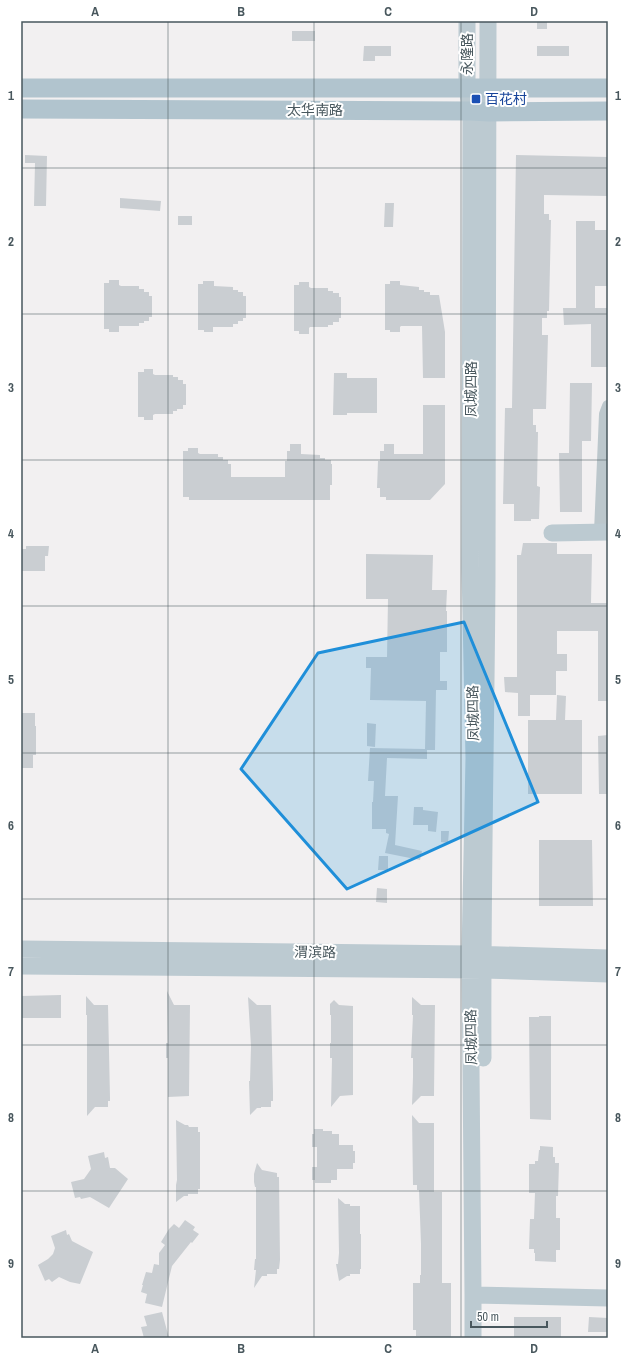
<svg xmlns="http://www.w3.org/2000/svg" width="629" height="1359" font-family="'Archivo Narrow','Noto Sans SC',sans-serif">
<rect width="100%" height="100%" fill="#f2f0f1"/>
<!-- building -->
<path fill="#caced2" d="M 537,21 L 547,21 L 547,29 L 537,29 Z
M 292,31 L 315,31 L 315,41 L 292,41 Z
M 364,46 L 391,46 L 391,56 L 375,56 L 375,61 L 363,61 Z
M 537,46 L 569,46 L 569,56 L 537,56 Z
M 25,155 L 47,156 L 46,206 L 34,206 L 35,163 L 25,163 Z
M 516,155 L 608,157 L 608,196 L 544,195 L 544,214 L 549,214 L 549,220 L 551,220 L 549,311 L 547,311 L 547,318 L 542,318 L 542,335 L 548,335 L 546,409 L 533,409 L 533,425 L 536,425 L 536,432 L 538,432 L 537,486 L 540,487 L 539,519 L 531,519 L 531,521 L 514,521 L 514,504 L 503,504 L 505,408 L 512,408 Z
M 120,198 L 161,201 L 160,211 L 120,208 Z
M 385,203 L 394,203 L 393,227 L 384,227 Z
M 178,216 L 192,216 L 192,225 L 178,225 Z
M 576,221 L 595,221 L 595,230 L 608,230 L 608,286 L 595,286 L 595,308 L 608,308 L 608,367 L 591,367 L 591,324 L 564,325 L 563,308 L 576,308 Z
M 109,280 L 119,280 L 119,285 L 121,286 L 139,286 L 139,289 L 144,289 L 144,292 L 149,292 L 149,296 L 152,296 L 152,317 L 149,317 L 149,321 L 144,321 L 144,323 L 139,323 L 139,326 L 119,326 L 119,332 L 109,332 L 109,329 L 104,329 L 104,283 L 109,283 Z
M 203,281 L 214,281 L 214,286 L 233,287 L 233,290 L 238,290 L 238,292 L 243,292 L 243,296 L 246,296 L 246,318 L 243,318 L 243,321 L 238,321 L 238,324 L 233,324 L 233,327 L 213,327 L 213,332 L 204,332 L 204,330 L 198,330 L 198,284 L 203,284 Z
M 390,281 L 400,281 L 400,285 L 419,287 L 419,290 L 424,290 L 424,292 L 430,292 L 430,295 L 439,295 L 445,332 L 445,378 L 423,378 L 422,326 L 401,326 L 400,327 L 400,332 L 390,332 L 390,330 L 385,330 L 385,284 L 390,284 Z
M 299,282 L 309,282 L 309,287 L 311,288 L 328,288 L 328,291 L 333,291 L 333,293 L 339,293 L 339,297 L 341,297 L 341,318 L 339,318 L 339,322 L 333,322 L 333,325 L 328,325 L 328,327 L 310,327 L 309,328 L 309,334 L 299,334 L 299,331 L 294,331 L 294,285 L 299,285 Z
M 144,369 L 153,369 L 153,374 L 155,375 L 173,375 L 173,377 L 178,377 L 178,380 L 183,380 L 183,384 L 186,384 L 186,405 L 183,405 L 183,409 L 177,409 L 177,411 L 173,411 L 173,414 L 155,414 L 153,415 L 153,420 L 144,420 L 144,417 L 138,417 L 138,372 L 144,372 Z
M 334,373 L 347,373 L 347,378 L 377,378 L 377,413 L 347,413 L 347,415 L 333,415 Z
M 570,383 L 592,383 L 591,441 L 582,441 L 582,512 L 560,512 L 559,453 L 569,453 Z
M 423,405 L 445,405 L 445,484 L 430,500 L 386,500 L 386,497 L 380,497 L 380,488 L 377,488 L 378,461 L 380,461 L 380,451 L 384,451 L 384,444 L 394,444 L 394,454 L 423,454 Z
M 290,444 L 301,444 L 301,454 L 320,455 L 320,458 L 325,458 L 325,460 L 331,460 L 331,464 L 332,464 L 332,485 L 330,485 L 330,500 L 189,500 L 189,497 L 183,497 L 183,451 L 188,451 L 188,448 L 198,448 L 198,453 L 200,454 L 218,454 L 218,457 L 223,457 L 223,460 L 228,460 L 228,464 L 231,464 L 231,477 L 285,477 L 285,461 L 287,461 L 287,451 L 290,451 Z
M 523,543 L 557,543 L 557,554 L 592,554 L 591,603 L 608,603 L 608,701 L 598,701 L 598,631 L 557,631 L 557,654 L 567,654 L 567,671 L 556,671 L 556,695 L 530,695 L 530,716 L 518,716 L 518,693 L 505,692 L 504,677 L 517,677 L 517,555 L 521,555 Z
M 26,546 L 49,546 L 48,556 L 45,556 L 45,571 L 21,571 L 21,549 L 26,549 Z
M 366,554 L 433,555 L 432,590 L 447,590 L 446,611 L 447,611 L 447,652 L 440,652 L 440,681 L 447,681 L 447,690 L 436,690 L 435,750 L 427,750 L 427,759 L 387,758 L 385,796 L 398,796 L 395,845 L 422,851 L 420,860 L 385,853 L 389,834 L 386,833 L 386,829 L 372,829 L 372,802 L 373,802 L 374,781 L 368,781 L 370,748 L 425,749 L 426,701 L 370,700 L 371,668 L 366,668 L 366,657 L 387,657 L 388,599 L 366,599 Z
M 557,695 L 566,696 L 565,720 L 582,720 L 582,794 L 528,794 L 528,720 L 556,720 Z
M 21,713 L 35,713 L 35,726 L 36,726 L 36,755 L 33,755 L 33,768 L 21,768 Z
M 367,723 L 376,724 L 375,747 L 367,746 Z
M 608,735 L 608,794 L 599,794 L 598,736 Z
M 414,807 L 423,807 L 423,810 L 438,812 L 436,832 L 428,831 L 428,825 L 413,825 Z
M 441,831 L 449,831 L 448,843 L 441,842 Z
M 539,840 L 592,840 L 593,906 L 539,906 Z
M 379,856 L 388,856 L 388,870 L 378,870 Z
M 377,888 L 387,889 L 387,903 L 376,902 Z
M 167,991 L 174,1005 L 190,1005 L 189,1096 L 168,1097 L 168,1058 L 166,1058 L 166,1043 L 168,1043 Z
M 61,995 L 61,1018 L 21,1018 L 21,996 Z
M 86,996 L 94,1005 L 108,1005 L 110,1097 L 110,1101 L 108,1101 L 108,1107 L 95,1107 L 87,1116 L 87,1015 L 86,1015 Z
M 248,997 L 257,1005 L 271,1005 L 273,1092 L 273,1101 L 271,1101 L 271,1107 L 261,1107 L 261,1108 L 257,1108 L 250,1115 L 249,1081 L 250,1081 L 251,1046 Z
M 412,997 L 421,1005 L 435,1005 L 434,1096 L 421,1096 L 412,1105 L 413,1077 L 413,1058 L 411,1058 L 413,1015 L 412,1015 Z
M 334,1000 L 339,1005 L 353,1006 L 353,1095 L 340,1096 L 331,1107 L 332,1058 L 330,1058 L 330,1043 L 331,1043 L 331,1015 L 330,1015 L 330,1004 Z
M 539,1016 L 551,1016 L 551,1120 L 530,1119 L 529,1017 L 539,1017 Z
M 412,1115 L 419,1123 L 434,1123 L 434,1192 L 442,1192 L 442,1283 L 451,1283 L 451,1336 L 450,1338 L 420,1338 L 420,1336 L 416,1336 L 416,1330 L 413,1330 L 413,1283 L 420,1283 L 420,1275 L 421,1275 L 421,1244 L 419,1190 L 417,1190 L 417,1185 L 413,1185 Z
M 176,1120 L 185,1125 L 188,1125 L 189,1127 L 198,1127 L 198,1132 L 200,1132 L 200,1189 L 198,1189 L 198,1194 L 188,1194 L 188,1196 L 184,1196 L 176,1202 L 176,1185 L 177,1180 Z
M 314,1129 L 323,1129 L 323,1131 L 332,1131 L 332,1134 L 339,1134 L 339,1145 L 353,1145 L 353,1151 L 355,1151 L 355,1163 L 353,1163 L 353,1169 L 337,1169 L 337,1180 L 331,1180 L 331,1183 L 315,1183 L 315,1180 L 312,1180 L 312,1167 L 317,1167 L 317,1147 L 312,1147 L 312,1134 L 314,1134 Z
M 540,1146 L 553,1147 L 553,1157 L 555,1157 L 555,1163 L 559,1163 L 558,1196 L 556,1196 L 556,1218 L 560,1218 L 560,1250 L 556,1250 L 556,1262 L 535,1261 L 535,1253 L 534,1253 L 534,1249 L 529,1249 L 530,1219 L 534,1219 L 535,1193 L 529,1193 L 529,1164 L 535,1164 L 535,1161 L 538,1161 L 539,1150 L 540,1150 Z
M 104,1152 L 105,1158 L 108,1157 L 110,1168 L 115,1168 L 128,1179 L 109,1208 L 90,1197 L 81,1199 L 80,1197 L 75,1198 L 71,1182 L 84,1179 L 91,1169 L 88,1156 Z
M 257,1163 L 262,1170 L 277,1173 L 277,1177 L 279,1177 L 280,1260 L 279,1269 L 277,1269 L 277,1274 L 267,1274 L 267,1276 L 262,1276 L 254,1288 L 256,1270 L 254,1270 L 255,1259 L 256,1259 L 256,1187 L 255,1187 L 254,1182 L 254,1174 Z
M 338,1198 L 345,1204 L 350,1204 L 350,1206 L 360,1206 L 360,1234 L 361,1234 L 361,1269 L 360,1269 L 360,1274 L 350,1274 L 350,1276 L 347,1276 L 339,1281 L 336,1264 L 338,1264 L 339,1253 Z
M 185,1220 L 195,1227 L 193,1230 L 199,1234 L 192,1243 L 191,1242 L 172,1266 L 162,1307 L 145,1303 L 147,1294 L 141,1292 L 143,1285 L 142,1285 L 146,1272 L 152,1273 L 154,1264 L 159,1265 L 159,1253 L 165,1245 L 161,1242 L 169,1229 L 174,1224 L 179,1228 Z
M 66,1230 L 67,1235 L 69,1234 L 72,1241 L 93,1252 L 80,1284 L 70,1282 L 59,1277 L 52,1282 L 49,1279 L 45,1281 L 38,1265 L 48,1259 L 53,1254 L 55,1248 L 51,1236 Z
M 162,1312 L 169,1338 L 144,1338 L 141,1327 L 147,1326 L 144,1316 Z
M 514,1317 L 561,1317 L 561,1338 L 514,1338 Z
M 589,1317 L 608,1318 L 608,1332 L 588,1332 Z"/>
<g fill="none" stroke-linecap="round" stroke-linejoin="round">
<!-- street -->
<path stroke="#bcc7cc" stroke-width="12" d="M 600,532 L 605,414 L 608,406"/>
<!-- secondary -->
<path stroke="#bccad1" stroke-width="17" d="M 467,21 L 467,88 L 471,111 L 470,568 L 474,758 L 470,954 L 473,1295 L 473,1338
M 552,533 L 608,532
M 21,949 L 470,954 L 608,958
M 21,966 L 483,970 L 608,974
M 483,1058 C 482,898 486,738 487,578 C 488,393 486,207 488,21
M 473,1295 L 608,1298"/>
<!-- primary -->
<path stroke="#b1c4ce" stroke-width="19" d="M 21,88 L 608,88
M 21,109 L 471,111 L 489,112 L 608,111"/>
</g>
<!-- marked area -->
<path fill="#1f8fd9" fill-opacity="0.2" stroke="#1f8fd9" stroke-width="3" stroke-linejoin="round" d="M 464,622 L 538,802 L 347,889 L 241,769 L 318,653 Z"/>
<!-- grid -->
<path fill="none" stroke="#48575d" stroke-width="1" stroke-opacity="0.55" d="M 168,21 L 168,1338M 314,21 L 314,1338M 461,21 L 461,1338M 21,168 L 608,168M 21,314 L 608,314M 21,460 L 608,460M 21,606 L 608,606M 21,753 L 608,753M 21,899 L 608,899M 21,1045 L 608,1045M 21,1191 L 608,1191"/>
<!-- markers -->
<rect fill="#1a4fb4" stroke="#fff" stroke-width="1.5" x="471" y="94" width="10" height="10" rx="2"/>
<g text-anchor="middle" stroke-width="4" stroke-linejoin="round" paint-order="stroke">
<!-- street labels -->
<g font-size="14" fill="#48575d" stroke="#fff">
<text transform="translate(467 54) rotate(-90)" y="5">永隆路</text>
<text x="315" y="115">太华南路</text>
<text transform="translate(471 389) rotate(-90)" y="5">凤城四路</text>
<text transform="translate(473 713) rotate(-91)" y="5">凤城四路</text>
<text transform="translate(315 952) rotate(1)" y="5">渭滨路</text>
<text transform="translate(471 1037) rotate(-91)" y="5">凤城四路</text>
</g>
<!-- transit labels -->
<g font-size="14" fill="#164399" stroke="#fff" text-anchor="start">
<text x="485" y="104">百花村</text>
</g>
</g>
<!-- border -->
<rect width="629" height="1359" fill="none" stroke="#ffffff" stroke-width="44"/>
<!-- scale -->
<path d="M471 1321v6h76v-6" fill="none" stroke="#48575d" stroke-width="2"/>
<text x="477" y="1321" font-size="12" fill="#48575d" stroke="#ffffff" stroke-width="3" paint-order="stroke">50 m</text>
<rect x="22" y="22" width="585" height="1315" fill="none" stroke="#48575d" stroke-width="1.5"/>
<g font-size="13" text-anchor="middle" font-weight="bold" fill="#48575d">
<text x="95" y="16">A</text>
<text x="241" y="16">B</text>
<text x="388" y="16">C</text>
<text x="534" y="16">D</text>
<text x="11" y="100">1</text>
<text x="618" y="100">1</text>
<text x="11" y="246">2</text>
<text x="618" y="246">2</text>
<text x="11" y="392">3</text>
<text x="618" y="392">3</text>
<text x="11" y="538">4</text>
<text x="618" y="538">4</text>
<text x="11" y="684">5</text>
<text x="618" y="684">5</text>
<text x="11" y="830">6</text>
<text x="618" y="830">6</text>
<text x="11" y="976">7</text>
<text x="618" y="976">7</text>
<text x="11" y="1122">8</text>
<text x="618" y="1122">8</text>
<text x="11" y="1268">9</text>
<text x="618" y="1268">9</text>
<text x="95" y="1353">A</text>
<text x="241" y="1353">B</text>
<text x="388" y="1353">C</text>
<text x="534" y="1353">D</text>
</g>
</svg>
